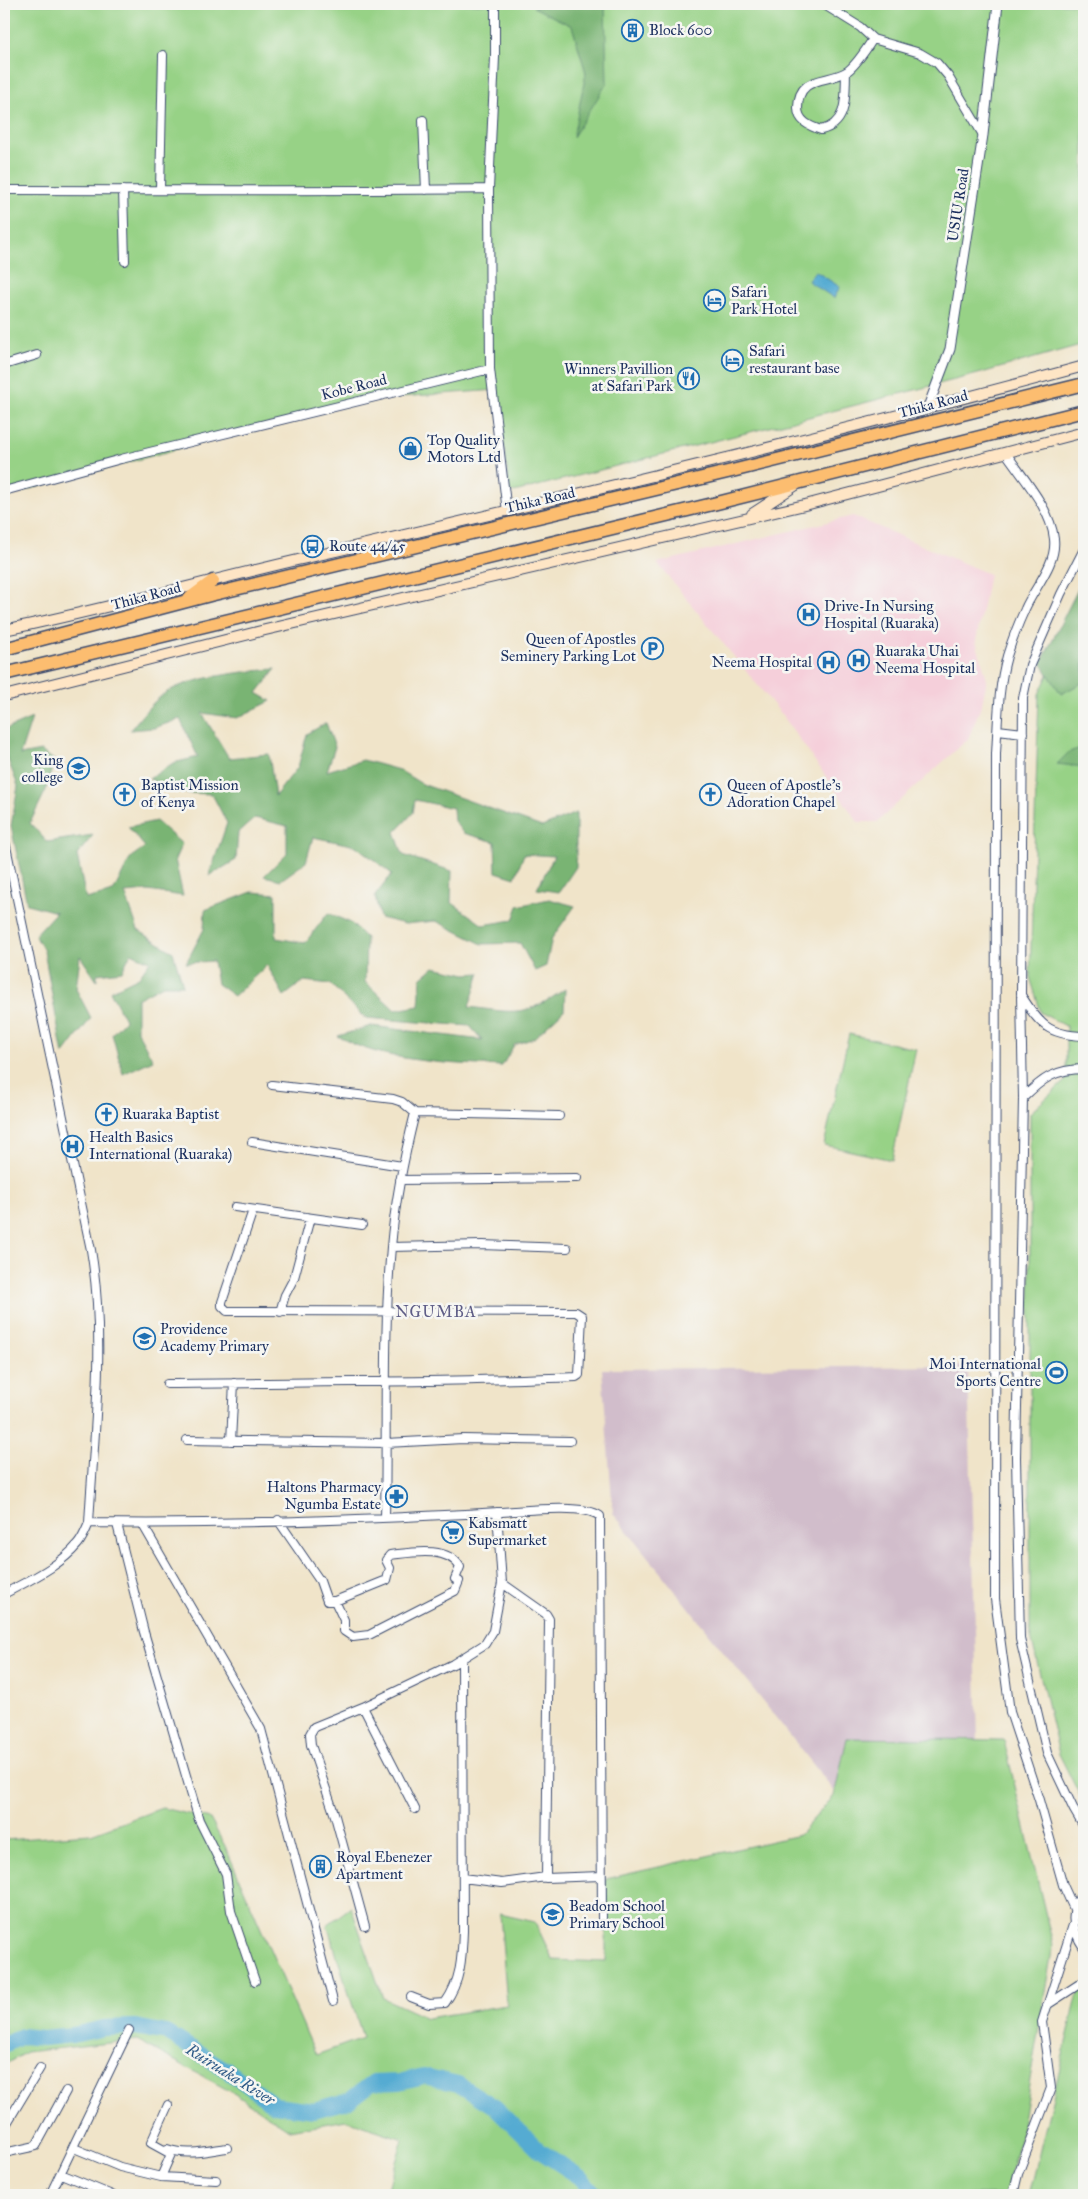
<svg xmlns="http://www.w3.org/2000/svg" width="1088" height="2199" font-family="'IM FELL Great Primer',serif">
<rect width="100%" height="100%" fill="#f6f6f2"/>
<filter id="ink" filterUnits="userSpaceOnUse"><feTurbulence type="fractalNoise" baseFrequency=".02" numOctaves="2"/><feDisplacementMap in="SourceGraphic" scale="10" xChannelSelector="R" yChannelSelector="G"/><feConvolveMatrix kernelMatrix="1 2 1 2 8 2 1 2 1" color-interpolation-filters="sRGB"/></filter>
<filter id="wash" filterUnits="userSpaceOnUse"><feTurbulence type="fractalNoise" baseFrequency=".0096" numOctaves="4" result="noise"/><feDisplacementMap in="SourceGraphic" scale="20" xChannelSelector="R" yChannelSelector="G"/><feGaussianBlur stdDeviation="1.12" result="paint"/><feColorMatrix in="noise" values="0 0 0 0 0 0 0 0 0 0 0 0 0 0 0 0 0 1.4 0 .05"/><feComposite in="paint" operator="in"/></filter>
<g filter="url(#wash)">
<rect width="100%" height="100%" fill="#f0e4c9"/>
<!-- built -->
<path fill="#f5cfda" d="M 853,516 L 989,574 L 976,641 L 987,679 L 982,704 L 968,739 L 877,822 L 858,822 L 783,716 L 657,563 Z"/>
<!-- industrial -->
<path fill="#d1bdcb" d="M 968,1366 L 981,1855 L 882,1851 L 613,1513 L 602,1369 Z"/>
<!-- green -->
<path fill="#97d286" stroke="#598072" d="M 4,4 L 1084,4 L 1084,344 L 978,374 L 510,493 L 497,390 L 358,400 L 4,496 Z
M 1084,598 L 1084,1804 L 1059,1754 L 1030,1633 L 1030,1113 L 1066,1080 L 1066,1026 L 1041,1013 L 1030,977 L 1039,694 Z
M 849,1034 L 916,1049 L 892,1160 L 824,1145 Z
M 847,1738 L 1004,1740 L 1053,1945 L 1021,2132 L 1005,2195 L 386,2195 L 403,2139 L 346,2120 L 289,2130 L 235,2094 L 137,2040 L 26,2052 L 4,2065 L 4,1840 L 91,1834 L 162,1808 L 210,1819 L 225,1846 L 316,2055 L 363,2038 L 327,1925 L 351,1907 L 383,1998 L 427,2018 L 507,2005 L 500,1914 L 535,1922 L 553,1960 L 606,1962 L 606,1879 L 799,1835 L 834,1796 Z
M 1084,1984 L 1084,2195 L 1029,2195 L 1080,1985 Z"/>
<!-- forest -->
<path fill="#79b473" stroke="#4a7268" d="M 564,4 L 605,4 L 607,83 L 573,137 L 586,73 L 572,26 L 533,7 Z
M 1079,587 L 1084,588 L 1084,682 L 1061,694 L 1041,663 Z
M 276,669 L 257,693 L 271,701 L 237,718 L 202,713 L 229,758 L 269,754 L 275,796 L 298,767 L 307,734 L 326,723 L 335,747 L 327,771 L 363,760 L 399,770 L 422,784 L 542,827 L 576,813 L 576,867 L 559,892 L 537,889 L 554,856 L 524,854 L 515,878 L 496,872 L 495,842 L 463,833 L 454,821 L 453,808 L 415,800 L 413,813 L 395,832 L 403,855 L 452,871 L 451,902 L 483,925 L 513,920 L 518,906 L 549,899 L 575,906 L 552,938 L 546,966 L 535,971 L 520,943 L 482,944 L 436,921 L 405,924 L 380,918 L 375,896 L 392,874 L 356,846 L 313,837 L 306,862 L 281,880 L 264,876 L 287,853 L 287,826 L 255,818 L 238,833 L 236,860 L 209,876 L 227,823 L 212,794 L 185,793 L 149,779 L 173,763 L 198,757 L 180,719 L 154,728 L 130,730 C 140,718 151,703 164,694 C 188,677 247,671 276,669 Z
M 32,718 L 20,755 L 41,751 L 54,760 L 46,790 L 30,823 L 47,842 L 93,835 L 77,855 L 86,899 L 113,892 L 131,857 L 145,847 L 128,827 L 156,821 L 182,844 L 175,859 L 183,896 L 148,891 L 125,893 L 138,930 L 173,952 L 183,985 L 163,985 L 137,999 L 137,1031 L 153,1060 L 123,1074 L 112,1034 L 125,1020 L 110,991 L 139,977 L 150,961 L 131,953 L 122,971 L 97,974 L 97,981 L 80,956 L 76,989 L 91,1018 L 63,1055 L 44,951 L 35,935 L 56,912 L 27,904 L 11,826 L 18,786 L 4,750 L 4,730 Z
M 1084,747 L 1084,767 L 1057,764 L 1069,752 Z
M 252,892 L 276,894 L 276,938 L 305,943 L 328,913 L 351,923 L 366,938 L 365,982 L 395,1010 L 419,1006 L 421,978 L 434,967 L 466,974 L 480,973 L 469,1007 C 516,1013 525,1017 565,989 L 564,1010 L 534,1038 L 514,1045 L 502,1066 C 454,1064 379,1062 338,1036 L 371,1026 L 482,1040 L 470,1026 L 365,1018 L 330,984 L 304,981 L 284,996 L 267,965 L 234,996 L 217,984 L 213,961 L 186,963 L 204,929 L 205,910 Z"/>
<!-- water -->
<path fill="#55abd2" stroke="#386d98" d="M 815,271 L 840,287 L 834,298 L 808,281 Z"/>
<g fill="none" stroke-linecap="round" stroke-linejoin="round">
<!-- river -->
<path stroke="#55abd2" stroke-width="16" d="M 4,2045 L 22,2036 L 43,2038 L 73,2035 L 104,2028 L 135,2027 L 167,2033 L 228,2071 L 275,2105 L 314,2110 L 350,2100 L 372,2083 L 399,2082 L 424,2076 L 458,2084 L 495,2107 L 540,2151 L 580,2177 L 596,2195"/>
</g>
</g>
<g filter="url(#ink)">
<g fill="none" stroke-linecap="round" stroke-linejoin="round">
<defs>
<path id="minor" d="M 495,4 L 495,57 L 489,189 L 490,369 L 507,512
M 823,4 L 860,27 L 873,39 L 920,53 L 937,63 L 948,76 L 983,135
M 846,72 C 845,95 849,124 821,130 C 809,126 798,121 798,108 C 798,75 827,83 846,72 C 856,66 866,49 873,39
M 423,120 L 426,190
M 160,189 L 163,55
M 4,190 C 166,190 327,191 489,189
M 123,190 L 125,261
M 4,365 L 37,355
M 1006,453 C 1023,478 1051,509 1054,539 C 1057,564 1034,588 1025,609 C 1018,624 1012,640 1007,656 C 998,688 998,721 996,754 L 995,1599 L 1010,1712 L 1039,1800 L 1063,1885 L 1074,1909
M 4,491 L 121,459 L 490,369
M 1084,549 L 1061,594 L 1030,665 L 1023,698 L 1021,995 L 1023,1098 L 1016,1458 L 1020,1639 L 1047,1753 L 1074,1810 L 1084,1827
M 998,730 L 1023,733
M 4,837 L 91,1250 C 106,1337 94,1434 89,1523 C 86,1530 83,1538 78,1544 C 59,1567 29,1580 4,1594
M 1021,995 C 1039,1024 1048,1035 1084,1036
M 272,1085 L 393,1099 L 402,1102 L 415,1113 L 559,1116
M 1023,1098 C 1042,1079 1055,1069 1084,1069
M 252,1142 L 402,1166
M 400,1180 L 577,1178
M 235,1207 L 362,1225
M 391,1247 L 482,1245 L 567,1248
M 280,1312 L 285,1295 L 294,1278 L 310,1218
M 167,1384 C 303,1382 439,1383 576,1377 L 579,1375 L 582,1316 L 576,1312 L 227,1311 L 222,1306 L 222,1302 L 253,1210
M 187,1440 L 386,1443 L 463,1439 L 570,1441
M 231,1441 L 234,1383
M 385,1518 C 387,1428 383,1337 391,1247 C 395,1202 404,1157 415,1113
M 278,1520 L 320,1581 L 327,1601 L 335,1601 L 387,1580 L 390,1568 L 386,1560 L 390,1555 C 410,1553 447,1545 460,1567 L 455,1579 L 459,1581 L 455,1591 L 369,1635 L 353,1637 L 344,1631 L 344,1620 L 335,1601
M 89,1523 C 225,1525 363,1520 499,1512 C 521,1511 583,1503 600,1516 L 602,1925
M 117,1524 L 144,1632 L 199,1820 L 226,1874 L 231,1911 L 255,1981
M 143,1525 L 261,1729 L 333,2001
M 363,1707 L 415,1809
M 463,1878 L 502,1883 L 546,1877 L 549,1619 L 546,1614 L 502,1583
M 546,1878 L 601,1876
M 1084,1891 C 1069,1910 1071,1929 1084,1948
M 365,1926 L 335,1816 L 311,1745 L 310,1734 L 314,1727 L 363,1707 L 453,1664 L 485,1644 L 493,1631 L 502,1583 L 497,1512
M 411,1997 L 429,2004 L 445,2003 C 461,1981 462,1958 463,1931 L 462,1659
M 1047,2005 L 1084,1981
M 4,2128 L 40,2068
M 74,2148 L 120,2167 L 161,2177 L 216,2180
M 167,2149 C 187,2156 206,2151 227,2148
M 4,2153 L 36,2146 L 66,2091
M 61,2174 L 112,2195
M 161,2177 L 171,2154 L 151,2143 L 168,2105
M 50,2195 L 129,2030
M 1013,2195 L 1018,2174 L 1051,2088 L 1042,2022 L 1073,1925"/>
<path id="tertiary" d="M 928,407 L 950,349 L 983,135 L 998,4"/>
<path id="secondary" d="M 752,514 L 796,485
M 4,630 C 110,608 214,579 319,555 C 575,495 831,435 1084,366
M 4,696 L 261,631 L 809,504 L 1084,432"/>
<path id="trunk" d="M 190,598 L 213,581
M 4,649 L 210,595 L 736,470 L 1084,384
M 4,674 L 717,503 L 1084,411"/>
</defs>
<!-- minor casing -->
<use href="#minor" stroke="#3b4a6e" stroke-width="10"/>
<!-- tertiary casing -->
<use href="#tertiary" stroke="#3b4a6e" stroke-width="11"/>
<!-- secondary casing -->
<use href="#secondary" stroke="#3b4a6e" stroke-width="12"/>
<!-- trunk casing -->
<use href="#trunk" stroke="#3b4a6e" stroke-width="15"/>
<!-- minor -->
<use href="#minor" stroke="#fff" stroke-width="8"/>
<!-- tertiary -->
<use href="#tertiary" stroke="#fff" stroke-width="9"/>
<!-- secondary -->
<use href="#secondary" stroke="#fee5c5" stroke-width="10"/>
<!-- trunk -->
<use href="#trunk" stroke="#fcbd6f" stroke-width="12"/>
</g>
</g>
<!-- icons -->
<defs>
<symbol id="building-ring" viewBox="-11 -11 22 22"><circle r="9.5" fill="#f6f6f2" stroke="#1f6fb2" stroke-width="1.5"/><path d="M-4-6H4V6H1V3H-1V6H-4ZM-2.5-4.3h1.7v1.8h-1.7ZM.8-4.3h1.7v1.8H.8ZM-2.5-1h1.7V.8h-1.7ZM.8-1h1.7V.8H.8Z" fill="#1f6fb2"/></symbol>
<symbol id="hotel-ring" viewBox="-11 -11 22 22"><circle r="9.5" fill="#f6f6f2" stroke="#1f6fb2" stroke-width="1.5"/><path d="M-6-4.5h1.5V1H6V5H4.5V3h-9V5H-6ZM-4 0a1.8 1.8 0 1 1 3.6 0ZM.5 0V-2.5h3Q6-2.5 6 0Z" fill="#1f6fb2"/></symbol>
<symbol id="restaurant-ring" viewBox="-11 -11 22 22"><circle r="9.5" fill="#f6f6f2" stroke="#1f6fb2" stroke-width="1.5"/><path d="M-5-6h1v4h1v-4h1v4h1v-4h1v5L-1.5 .5V6h-2V.5L-5-1ZM5-6V6H3V1.5H1.5Q1.5-4 5-6Z" fill="#1f6fb2"/></symbol>
<symbol id="shop-ring" viewBox="-11 -11 22 22"><circle r="9.5" fill="#f6f6f2" stroke="#1f6fb2" stroke-width="1.5"/><path d="M-5-2.5h2.3a2.7 3.5 0 0 1 5.4 0H5L5.5 6h-11ZM-1.5-2.5h3a1.5 2.3 0 0 0-3 0Z" fill="#1f6fb2"/></symbol>
<symbol id="bus-ring" viewBox="-11 -11 22 22"><circle r="9.5" fill="#f6f6f2" stroke="#1f6fb2" stroke-width="1.5"/><path d="M-5-6H5V4H4V6H2V4H-2V6H-4V4H-5ZM-3.5-4V0h7V-4ZM-3.5 1.2v1.5H-2V1.2ZM2 1.2v1.5H3.5V1.2Z" fill="#1f6fb2"/></symbol>
<symbol id="hospital-ring" viewBox="-11 -11 22 22"><circle r="9.5" fill="#f6f6f2" stroke="#1f6fb2" stroke-width="1.5"/><path d="M-5-5h3v3.5h4V-5h3V5h-3V1.5h-4V5h-3Z" fill="#1f6fb2"/></symbol>
<symbol id="parking-ring" viewBox="-11 -11 22 22"><circle r="9.5" fill="#f6f6f2" stroke="#1f6fb2" stroke-width="1.5"/><path d="M-3.5-5.5H1a3.5 3.5 0 0 1 0 7H-1V5.5H-3.5ZM-1-3.4V-.6H.8a1.4 1.4 0 0 0 0-2.8Z" fill="#1f6fb2"/></symbol>
<symbol id="school-ring" viewBox="-11 -11 22 22"><circle r="9.5" fill="#f6f6f2" stroke="#1f6fb2" stroke-width="1.5"/><path d="M0-5L7-2L0 1L-7-2ZM-4 1L0 2.5L4 1V4Q0 6-4 4Z" fill="#1f6fb2"/></symbol>
<symbol id="church-ring" viewBox="-11 -11 22 22"><circle r="9.5" fill="#f6f6f2" stroke="#1f6fb2" stroke-width="1.5"/><path d="M-1.2-6h2.4v3.5h3.3v2.4h-3.3V6h-2.4V-.1h-3.3v-2.4h3.3Z" fill="#1f6fb2"/></symbol>
<symbol id="stadium-ring" viewBox="-11 -11 22 22"><circle r="9.5" fill="#f6f6f2" stroke="#1f6fb2" stroke-width="1.5"/><path d="M0-5a6.5 5 0 1 0 0 10a6.5 5 0 1 0 0-10ZM-3.5-1.8h7v3.6h-7Z" fill="#1f6fb2"/></symbol>
<symbol id="pharmacy-ring" viewBox="-11 -11 22 22"><circle r="9.5" fill="#f6f6f2" stroke="#1f6fb2" stroke-width="1.5"/><path d="M-2-6h4v4h4v4h-4v4h-4v-4h-4v-4h4Z" fill="#1f6fb2"/></symbol>
<symbol id="supermarket-ring" viewBox="-11 -11 22 22"><circle r="9.5" fill="#f6f6f2" stroke="#1f6fb2" stroke-width="1.5"/><path d="M-6-5.5h2.5l.6 2H6L4.5 2H-2.5L-4.4-4H-6ZM-1.5 3.2a1.3 1.3 0 1 0 .1 0ZM3 3.2a1.3 1.3 0 1 0 .1 0Z" fill="#1f6fb2"/></symbol>
</defs>
<g fill-rule="evenodd">
<use href="#building-ring" x="620" y="18" width="25" height="25"/>
<use href="#hotel-ring" x="702" y="288" width="25" height="25"/>
<use href="#hotel-ring" x="720" y="348" width="25" height="25"/>
<use href="#restaurant-ring" x="676" y="366" width="25" height="25"/>
<use href="#shop-ring" x="398" y="436" width="25" height="25"/>
<use href="#bus-ring" x="300" y="534" width="25" height="25"/>
<use href="#hospital-ring" x="796" y="602" width="25" height="25"/>
<use href="#parking-ring" x="640" y="636" width="25" height="25"/>
<use href="#hospital-ring" x="846" y="648" width="25" height="25"/>
<use href="#hospital-ring" x="816" y="650" width="25" height="25"/>
<use href="#school-ring" x="66" y="756" width="25" height="25"/>
<use href="#church-ring" x="112" y="782" width="25" height="25"/>
<use href="#church-ring" x="698" y="782" width="25" height="25"/>
<use href="#church-ring" x="94" y="1102" width="25" height="25"/>
<use href="#hospital-ring" x="60" y="1134" width="25" height="25"/>
<use href="#school-ring" x="132" y="1326" width="25" height="25"/>
<use href="#stadium-ring" x="1044" y="1360" width="25" height="25"/>
<use href="#pharmacy-ring" x="384" y="1484" width="25" height="25"/>
<use href="#supermarket-ring" x="440" y="1520" width="25" height="25"/>
<use href="#building-ring" x="308" y="1854" width="25" height="25"/>
<use href="#school-ring" x="540" y="1902" width="25" height="25"/>
</g>
<g text-anchor="middle" stroke-width="5" stroke-linejoin="round" paint-order="stroke">
<!-- poi labels -->
<g font-size="15" fill="#1b2f5e" stroke="#f6f6f2" text-anchor="start">
<text x="649" y="35">Block 600</text>
<text x="731" y="297">Safari<tspan x="731" dy="17">Park Hotel</tspan></text>
<text x="749" y="356">Safari<tspan x="749" dy="17">restaurant base</tspan></text>
<text x="673" y="374" text-anchor="end">Winners Pavillion<tspan x="673" dy="17">at Safari Park</tspan></text>
<text x="427" y="445">Top Quality<tspan x="427" dy="17">Motors Ltd</tspan></text>
<text x="329" y="551">Route 44/45</text>
<text x="824" y="611">Drive-In Nursing<tspan x="824" dy="17">Hospital (Ruaraka)</tspan></text>
<text x="636" y="644" text-anchor="end">Queen of Apostles<tspan x="636" dy="17">Seminery Parking Lot</tspan></text>
<text x="875" y="656">Ruaraka Uhai<tspan x="875" dy="17">Neema Hospital</tspan></text>
<text x="812" y="667" text-anchor="end">Neema Hospital</text>
<text x="63" y="765" text-anchor="end">King<tspan x="63" dy="17">college</tspan></text>
<text x="141" y="790">Baptist Mission<tspan x="141" dy="17">of Kenya</tspan></text>
<text x="727" y="790">Queen of Apostle's<tspan x="727" dy="17">Adoration Chapel</tspan></text>
<text x="122" y="1119">Ruaraka Baptist</text>
<text x="89" y="1142">Health Basics<tspan x="89" dy="17">International (Ruaraka)</tspan></text>
<text x="160" y="1334">Providence<tspan x="160" dy="17">Academy Primary</tspan></text>
<text x="1041" y="1369" text-anchor="end">Moi International<tspan x="1041" dy="17">Sports Centre</tspan></text>
<text x="381" y="1492" text-anchor="end">Haltons Pharmacy<tspan x="381" dy="17">Ngumba Estate</tspan></text>
<text x="468" y="1528">Kabsmatt<tspan x="468" dy="17">Supermarket</tspan></text>
<text x="336" y="1862">Royal Ebenezer<tspan x="336" dy="17">Apartment</tspan></text>
<text x="569" y="1911">Beadom School<tspan x="569" dy="17">Primary School</tspan></text>
</g>
<!-- street labels -->
<g font-size="15" fill="#1b2f5e" stroke="#f6f6f2">
<text transform="translate(958 205) rotate(-81)" y="5">USIU Road</text>
<text transform="translate(354 387) rotate(-14)" y="5">Kobe Road</text>
<text transform="translate(933 404) rotate(-15)" y="5">Thika Road</text>
<text transform="translate(540 500) rotate(-13)" y="5">Thika Road</text>
<text transform="translate(146 596) rotate(-15)" y="5">Thika Road</text>
</g>
<!-- neighbourhood labels -->
<g font-size="16" letter-spacing="1" fill="#5f5e87" stroke="#f6f6f2">
<text x="436" y="1317">NGUMBA</text>
</g>
<!-- water labels -->
<g font-size="16" font-style="italic" fill="#2f5a87" stroke="#f6f6f2">
<text transform="translate(231 2074) rotate(32)" y="6">Ruiruaka River</text>
</g>
</g>
<!-- margin -->
<rect width="1088" height="2199" fill="none" stroke="#f6f6f2" stroke-width="20"/>
</svg>
